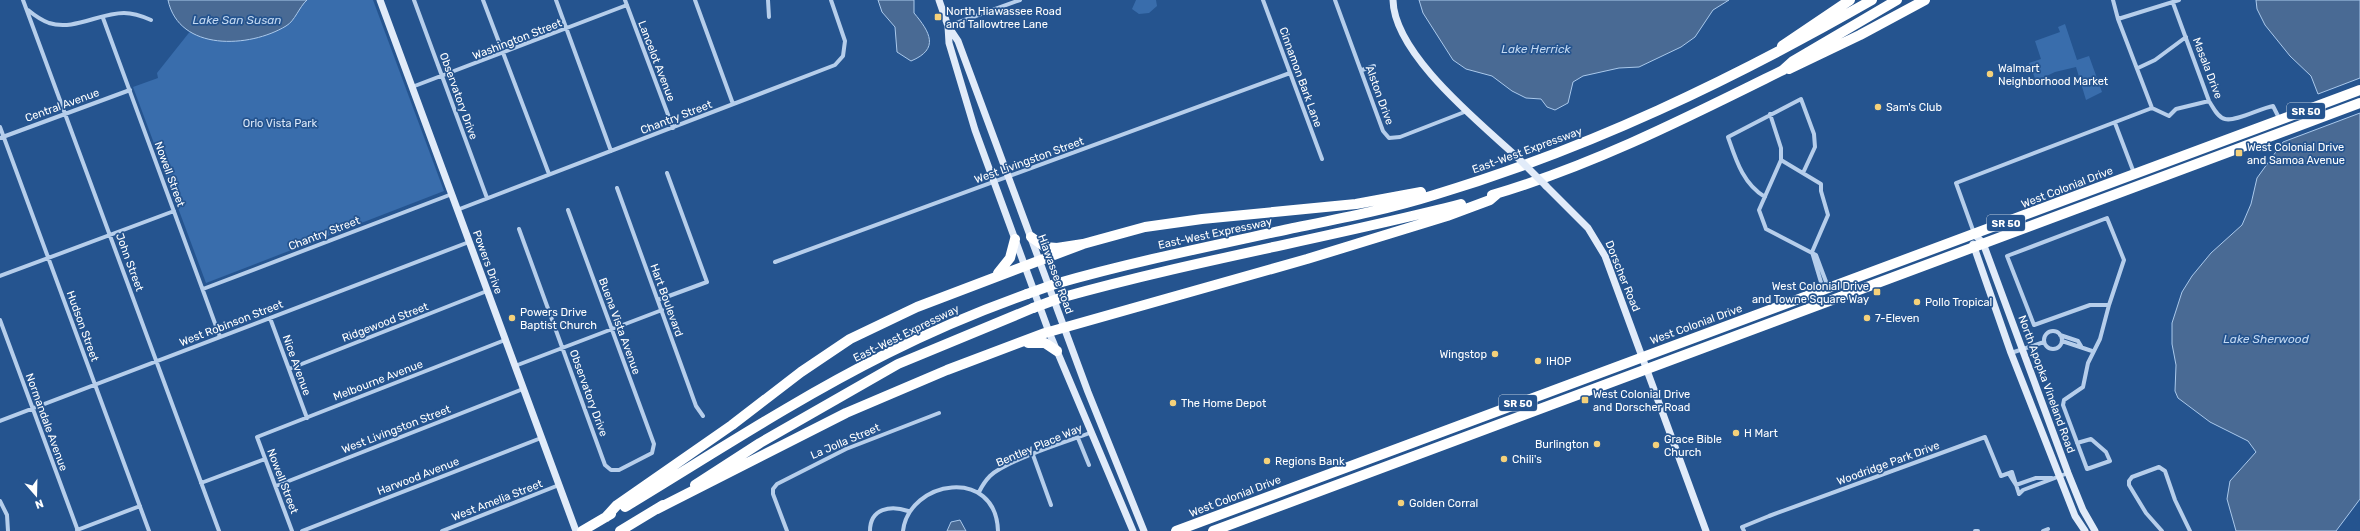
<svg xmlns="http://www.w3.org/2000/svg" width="2360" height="531" font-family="Rubik,sans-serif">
<rect width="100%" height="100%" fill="#25548f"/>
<!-- green -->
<path fill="#396dac" d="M 259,0 L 373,0 L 444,191 L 206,283 L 133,87 L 158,78 L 157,73 L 211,5 Z
M 1136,0 L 1156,0 L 1157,6 L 1149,13 L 1139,14 L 1132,9 Z
M 2065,24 L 2077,60 L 2089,56 L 2102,92 L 2086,100 L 2076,67 L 2055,72 L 2036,81 L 2029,63 L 2041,59 L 2035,41 L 2060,32 L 2058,27 Z"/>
<!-- water -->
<path fill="#496a94" stroke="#aac9ec" d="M 168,0 L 307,0 C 299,7 295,21 286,26 C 250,48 179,52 168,0 Z
M 878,0 L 914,0 L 914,13 C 930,32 940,49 911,61 L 897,52 L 895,27 L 882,12 Z
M 1419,0 L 1729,0 L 1713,10 L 1695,37 L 1681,47 L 1639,67 L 1619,68 L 1583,76 L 1573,82 L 1568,103 L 1555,110 L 1547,107 L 1541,99 L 1526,98 L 1512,91 L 1492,76 L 1466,69 L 1453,60 L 1423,13 Z
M 2256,0 L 2360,0 L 2360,78 L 2318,94 L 2311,76 L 2290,56 L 2265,25 L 2257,9 Z
M 2360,113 L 2360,499 L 2336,531 L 2236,531 L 2227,499 L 2230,481 L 2256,452 L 2248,441 L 2210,422 L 2178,398 L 2175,391 L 2176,365 L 2172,344 L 2172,323 L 2182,292 L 2192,276 L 2211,253 L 2242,225 L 2251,204 L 2257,178 L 2283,142 Z
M 960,520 L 966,531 L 947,531 L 951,522 Z"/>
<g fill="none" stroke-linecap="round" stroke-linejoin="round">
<!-- street -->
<path stroke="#b6ceeb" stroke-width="4" d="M 23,0 L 219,531
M 414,0 L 487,198
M 483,0 L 549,174
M 556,0 L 611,151
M 625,0 L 673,128
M 695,0 L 733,104
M 768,0 L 769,17
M 1263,0 L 1322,159
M 1335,0 L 1383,131 L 1389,138 L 1400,137 L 1467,111
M 2113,0 L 2118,19 L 2152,108
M 2173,3 L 2209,101 C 2213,107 2217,117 2225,119 C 2235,122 2261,108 2273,106 L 2280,120
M 28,10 C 34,15 41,20 49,23 C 74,31 99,13 124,13 C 134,13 142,16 151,20
M 103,18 L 220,337
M 2118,19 L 2179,0
M 948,26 L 1020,0
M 2138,68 L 2155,60 L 2186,37
M 1362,70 L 1374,66
M 412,87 L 627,5
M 1770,114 L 1781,148 L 1781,160 L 1759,210 L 1766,229 L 1816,255 L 1828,287
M 2115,123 L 2134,173
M 0,127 L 149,531
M 0,138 L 130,90
M 1781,160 L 1821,184 L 1821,191 L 1828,215 L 1812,252
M 617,188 L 696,406 L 703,416
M 1765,197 C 1743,184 1736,160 1728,137 L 1801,99 L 1814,134 L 1815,147 L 1803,173
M 457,210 L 835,65 L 843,56 L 845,41 L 831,0
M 2107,218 L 2124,260 L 2109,305 L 2090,305 L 2034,325 L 2007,256 Z
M 519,229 L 605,465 L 611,470 L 619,470 L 652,453 L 654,444 L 568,210
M 1974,233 L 1956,183 L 2152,108 L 2169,116 L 2176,109 L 2209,101
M 1812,252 L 1823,289
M 775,262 L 1290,73
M 0,276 L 174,211
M 203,289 L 452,194
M 658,300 L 707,282 L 667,173
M 270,318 L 307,418
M 0,320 L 78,531
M2044 340a9 9 0 1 1 18 0a9 9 0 1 1-18 0Z
M 2060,335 L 2078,341 L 2081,346
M 2062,341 L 2092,351
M 2011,353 L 2044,342
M 515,366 L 662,310
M 289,369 L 487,291
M 0,421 L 469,242
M 1078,438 L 1089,465
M 2077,443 L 2091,439 L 2106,452 L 2110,461 L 2087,469 L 2063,405 L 2064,400 L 2083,387 L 2088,363 L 2100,339 L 2109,305
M 1033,455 L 1051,505
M 2009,474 L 2016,485
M 201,483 L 265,459
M 2016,485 L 2036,478 L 2052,478
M 276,486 L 523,389
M 979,492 C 982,486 985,481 990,476 C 1007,460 1066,442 1090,433
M 2019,494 L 2023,490 L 2068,473
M 0,501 L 7,515 L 8,531
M 77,530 L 140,506
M 292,531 L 257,437 L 505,340
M 302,531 L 541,438
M 442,531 L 559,485
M 787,531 L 773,494 L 773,489 L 777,484 L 846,449 L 939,413
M 870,531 C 870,508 891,505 908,511
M 903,531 C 909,480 996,466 998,531
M 1744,531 L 1742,527 L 1769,516 L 1985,437 L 2001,476 L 2012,472 L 2019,494
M 1975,531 L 1978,531
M 2043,531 L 2048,529
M 2162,531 L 2146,513 L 2129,485 L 2129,481 L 2132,477 L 2159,467 L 2165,471 L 2175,500 L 2190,531"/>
<!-- secondary -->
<path stroke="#e1ebf9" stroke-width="7" d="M 380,0 L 576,531
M 939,0 L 948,26 L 958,41 L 1088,392 L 1144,531
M 1393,0 C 1394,54 1479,122 1517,157
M 948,26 L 949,43 L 975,130 L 1049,332 L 1133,531
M 1546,186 L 1588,228 L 1605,256 L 1706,531
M 1974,234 L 1983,243 L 2068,473 L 2083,510 L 2095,531
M 1973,244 L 2011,353 L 2075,516 L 2085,531"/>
<!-- highway -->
<path stroke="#fff" stroke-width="10" d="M 1782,46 L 1850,0
M 1789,69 L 1860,35 L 1925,0
M 1492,195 C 1594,165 1688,117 1783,70 L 1793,61 L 1897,0
M 1031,237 L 1045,247 L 1057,248 L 1083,244 L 1145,227 L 1202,219 L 1356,204 L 1421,192
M 998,273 L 1010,258 L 1015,239
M 1055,284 C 1132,262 1211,246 1289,229 C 1338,219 1386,210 1434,195 C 1588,149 1732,80 1872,0
M 1060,298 C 1192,261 1328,238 1461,204
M 1028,343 L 1045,343 L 1057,351
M 695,485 L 760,443 L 898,364 L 1033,308
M 625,507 C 711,455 796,399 886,354 C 932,331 979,311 1027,294
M 657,509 L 846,413 L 947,370 L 1045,333 L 1307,259 L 1447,216 L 1490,200 L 1497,194
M 606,517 L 617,505 L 732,425 L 801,372 L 850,339 L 917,307 L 1083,244
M 582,531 L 611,514
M 620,531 L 663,505
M 1176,531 L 2360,90
M 1213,531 L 2360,103"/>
<!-- secondary-bridge -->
<path stroke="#e1ebf9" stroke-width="7" d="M 1517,157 L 1546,186"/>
<!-- highway-bridge -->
<path stroke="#fff" stroke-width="10" d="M 1027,294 L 1055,284
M 1033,308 L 1060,298"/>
</g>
<!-- markers -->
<g fill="#f5d17a" stroke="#25548f" stroke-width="1.5">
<rect x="934" y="13" width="8" height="8" rx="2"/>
<circle cx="1990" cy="74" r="4"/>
<circle cx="1878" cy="107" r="4"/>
<rect x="2235" y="149" width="8" height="8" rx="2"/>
<rect x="1873" y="288" width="8" height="8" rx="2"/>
<circle cx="1917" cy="302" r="4"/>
<circle cx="512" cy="318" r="4"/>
<circle cx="1867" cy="318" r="4"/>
<circle cx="1495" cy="354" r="4"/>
<circle cx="1538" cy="361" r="4"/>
<rect x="1581" y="396" width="8" height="8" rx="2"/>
<circle cx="1173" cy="403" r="4"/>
<circle cx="1736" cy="433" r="4"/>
<circle cx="1597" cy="444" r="4"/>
<circle cx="1656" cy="445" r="4"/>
<circle cx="1504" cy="459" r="4"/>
<circle cx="1267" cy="461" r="4"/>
<circle cx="1401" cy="503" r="4"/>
</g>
<g text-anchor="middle" stroke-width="3.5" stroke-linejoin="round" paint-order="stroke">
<!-- shield labels -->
<g fill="#25548f" stroke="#beccdd" stroke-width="1">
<rect x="2287" y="103" width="38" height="16" rx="3"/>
<rect x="1987" y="215" width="38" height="16" rx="3"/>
<rect x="1499" y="395" width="38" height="16" rx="3"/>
</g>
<g font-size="10" font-weight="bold" fill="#fff">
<text x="2306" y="115">SR 50</text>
<text x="2006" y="227">SR 50</text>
<text x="1518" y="407">SR 50</text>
</g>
<!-- poi labels -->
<g font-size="11" fill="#fff" stroke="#25548f" text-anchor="start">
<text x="946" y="15">North Hiawassee Road<tspan x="946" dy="13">and Tallowtree Lane</tspan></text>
<text x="1998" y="72">Walmart<tspan x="1998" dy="13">Neighborhood Market</tspan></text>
<text x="1886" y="111">Sam's Club</text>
<text x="2247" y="151">West Colonial Drive<tspan x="2247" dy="13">and Samoa Avenue</tspan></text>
<text x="1869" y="290" text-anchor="end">West Colonial Drive<tspan x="1869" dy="13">and Towne Square Way</tspan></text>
<text x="1925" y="306">Pollo Tropical</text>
<text x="520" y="316">Powers Drive<tspan x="520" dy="13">Baptist Church</tspan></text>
<text x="1875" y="322">7-Eleven</text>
<text x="1487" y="358" text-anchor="end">Wingstop</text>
<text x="1546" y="365">IHOP</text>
<text x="1593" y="398">West Colonial Drive<tspan x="1593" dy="13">and Dorscher Road</tspan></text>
<text x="1181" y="407">The Home Depot</text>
<text x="1744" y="437">H Mart</text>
<text x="1664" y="443">Grace Bible<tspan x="1664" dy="13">Church</tspan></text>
<text x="1589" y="448" text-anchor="end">Burlington</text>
<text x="1512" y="463">Chili's</text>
<text x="1275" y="465">Regions Bank</text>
<text x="1409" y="507">Golden Corral</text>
</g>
<!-- street labels -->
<g font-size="11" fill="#fff" stroke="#25548f">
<text transform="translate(517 39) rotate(-21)" y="4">Washington Street</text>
<text transform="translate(657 61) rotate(69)" y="4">Lancelot Avenue</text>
<text transform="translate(2208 68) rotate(69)" y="4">Masala Drive</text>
<text transform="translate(1301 77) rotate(70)" y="4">Cinnamon Bark Lane</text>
<text transform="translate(1380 95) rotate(70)" y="4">Alston Drive</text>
<text transform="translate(459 96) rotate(70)" y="4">Observatory Drive</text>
<text transform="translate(62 105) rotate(-20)" y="4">Central Avenue</text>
<text transform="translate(676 117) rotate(-21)" y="4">Chantry Street</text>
<text transform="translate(1527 150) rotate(-20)" y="4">East-West Expressway</text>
<text transform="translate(1029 160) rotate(-20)" y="4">West Livingston Street</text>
<text transform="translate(170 174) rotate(70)" y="4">Nowell Street</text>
<text transform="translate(2067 187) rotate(-21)" y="4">West Colonial Drive</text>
<text transform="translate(324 233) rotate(-21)" y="4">Chantry Street</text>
<text transform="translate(1215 233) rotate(-12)" y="4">East-West Expressway</text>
<text transform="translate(130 262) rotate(70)" y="4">John Street</text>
<text transform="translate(488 262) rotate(70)" y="4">Powers Drive</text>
<text transform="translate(1056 274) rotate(70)" y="4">Hiawassee Road</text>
<text transform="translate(1623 276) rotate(68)" y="4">Dorscher Road</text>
<text transform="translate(667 300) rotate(70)" y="4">Hart Boulevard</text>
<text transform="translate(385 322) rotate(-21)" y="4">Ridgewood Street</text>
<text transform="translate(231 323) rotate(-21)" y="4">West Robinson Street</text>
<text transform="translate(1696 324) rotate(-20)" y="4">West Colonial Drive</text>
<text transform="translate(83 326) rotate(70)" y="4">Hudson Street</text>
<text transform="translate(620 326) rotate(70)" y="4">Buena Vista Avenue</text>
<text transform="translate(906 333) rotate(-26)" y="4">East-West Expressway</text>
<text transform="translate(297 365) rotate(70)" y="4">Nice Avenue</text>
<text transform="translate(378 380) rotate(-21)" y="4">Melbourne Avenue</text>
<text transform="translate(2047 384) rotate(70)" y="4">North Apopka Vineland Road</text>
<text transform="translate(589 393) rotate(70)" y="4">Observatory Drive</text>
<text transform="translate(47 422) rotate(70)" y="4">Normandale Avenue</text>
<text transform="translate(396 429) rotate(-21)" y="4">West Livingston Street</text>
<text transform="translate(845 441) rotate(-23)" y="4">La Jolla Street</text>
<text transform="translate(1039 445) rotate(-23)" y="4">Bentley Place Way</text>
<text transform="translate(1888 463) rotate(-20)" y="4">Woodridge Park Drive</text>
<text transform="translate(418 476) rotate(-21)" y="4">Harwood Avenue</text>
<text transform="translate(283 481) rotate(69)" y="4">Nowell Street</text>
<text transform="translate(1235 496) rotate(-21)" y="4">West Colonial Drive</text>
<text transform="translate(497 500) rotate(-21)" y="4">West Amelia Street</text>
</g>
<!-- park labels -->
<g font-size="11" fill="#dbe8f9" stroke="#25548f">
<text x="280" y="127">Orlo Vista Park</text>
</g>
<!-- water labels -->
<g font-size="12" font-style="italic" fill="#c2d8f2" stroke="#25548f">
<text x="237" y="24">Lake San Susan</text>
<text x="1536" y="53">Lake Herrick</text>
<text x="2266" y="343">Lake Sherwood</text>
</g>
</g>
<!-- north arrow -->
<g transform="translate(36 495) rotate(160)" stroke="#25548f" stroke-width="3" paint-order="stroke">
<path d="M0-3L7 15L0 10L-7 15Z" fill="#ffffff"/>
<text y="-6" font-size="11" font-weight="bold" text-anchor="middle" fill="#ffffff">N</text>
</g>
</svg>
